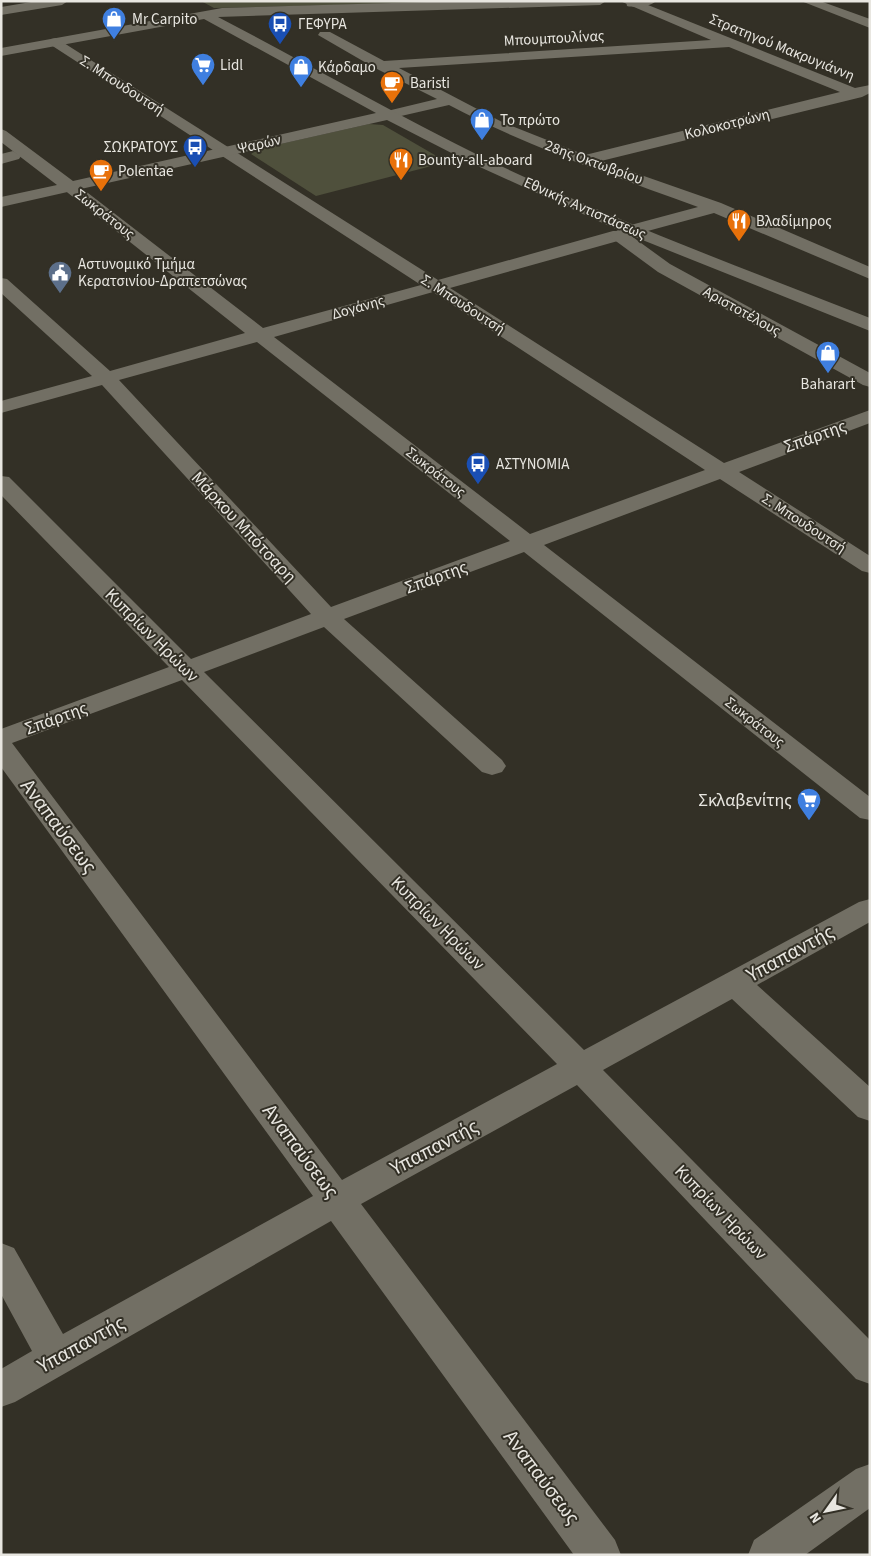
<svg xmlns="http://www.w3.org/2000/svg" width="871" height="1556" font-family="'Source Sans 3',sans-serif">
<rect width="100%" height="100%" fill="#333026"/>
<!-- green -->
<path fill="#4f503c" d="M 201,1 L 498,1 L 214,8 Z
M 369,124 L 383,125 L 447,162 L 316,196 L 251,154 L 258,149 Z"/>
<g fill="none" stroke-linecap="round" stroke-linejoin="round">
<!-- street -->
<path fill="#726f64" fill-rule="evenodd" d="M 620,1 L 638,1 L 855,88 L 870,85 L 870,93 L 862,97 L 601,161 L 721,203 L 870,267 L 870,279 L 714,213 L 633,235 L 627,234 L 624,230 L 627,226 L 698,207 C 614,176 528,147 449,105 L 388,119 L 383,118 L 381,115 L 383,112 L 437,99 L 375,68 L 318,35 L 320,32 L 330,32 L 384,61 L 711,40 ZM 729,47 L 840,92 L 585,155 L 504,123 L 399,68 Z
M 801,1 L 820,1 L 870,19 L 870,28 Z
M 56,38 L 438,280 L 613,231 L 625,231 L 628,235 L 625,239 L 450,288 L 724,463 L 870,410 L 870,423 L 739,472 L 870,556 L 870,573 L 862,571 L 720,479 L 544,545 L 870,797 L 870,820 L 860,818 L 524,552 L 344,619 L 502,760 L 506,766 L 502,772 L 492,775 L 482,772 L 324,627 L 204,672 L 584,1050 L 859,902 L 870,899 L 870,922 L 757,985 L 870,1087 L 870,1121 L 858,1117 L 732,999 L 603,1070 L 870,1340 L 870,1384 L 856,1379 L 577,1085 L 361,1204 L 615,1540 L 621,1555 L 574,1555 L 331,1221 L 15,1402 L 1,1407 L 1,1369 L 32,1351 L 1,1294 L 1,1243 L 14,1248 L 63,1334 L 313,1196 L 1,767 L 1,729 L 169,667 L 1,495 L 1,476 L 9,477 L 191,659 L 311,614 L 102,385 L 1,413 L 1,401 L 92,376 L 1,293 L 1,278 L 7,279 L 110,371 L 245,333 L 63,189 L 61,186 L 69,181 L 75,183 L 263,328 L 421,285 L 51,45 L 49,42 L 51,39 ZM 433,292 L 705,470 L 530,534 L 274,337 ZM 257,342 L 510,541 L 331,607 L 119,380 ZM 182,680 L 557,1064 L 342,1180 L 12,743 Z
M 13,151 L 21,156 L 19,159 L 1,164 L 1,154 Z
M 870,1464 L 870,1508 L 805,1555 L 748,1555 L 754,1540 L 856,1469 Z"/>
<!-- secondary -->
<path fill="#726f64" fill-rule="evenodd" d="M 37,1 L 68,1 L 62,5 L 1,15 L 1,7 Z
M 460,1 L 606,1 L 600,5 L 218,17 C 306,63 393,113 482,157 C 608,218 739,267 870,318 L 870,331 L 630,235 L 670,264 L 870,373 L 870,387 L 863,385 L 658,272 L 613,239 L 610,235 L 618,230 L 471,163 L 387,120 L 1,207 L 1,197 L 57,185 L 1,142 L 1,129 L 6,131 L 73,181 L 376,113 L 204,19 L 1,56 L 1,48 L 222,8 Z
M 626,1 L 656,1 C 650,7 635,8 627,6 Z"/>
</g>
<!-- icons -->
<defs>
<symbol id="shop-pin" viewBox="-11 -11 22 30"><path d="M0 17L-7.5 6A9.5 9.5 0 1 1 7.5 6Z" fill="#3f7fe0" stroke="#333026"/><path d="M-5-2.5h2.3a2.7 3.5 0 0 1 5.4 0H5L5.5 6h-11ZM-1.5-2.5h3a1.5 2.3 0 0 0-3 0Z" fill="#fff"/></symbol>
<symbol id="bus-pin" viewBox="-11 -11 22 30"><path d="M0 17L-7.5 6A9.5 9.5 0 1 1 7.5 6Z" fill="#1a4fb4" stroke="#333026"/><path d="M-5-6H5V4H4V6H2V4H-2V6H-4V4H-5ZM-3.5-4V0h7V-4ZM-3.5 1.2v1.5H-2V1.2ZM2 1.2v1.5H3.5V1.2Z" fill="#fff"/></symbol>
<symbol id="supermarket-pin" viewBox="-11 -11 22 30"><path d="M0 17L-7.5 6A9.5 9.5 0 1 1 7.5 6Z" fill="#3f7fe0" stroke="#333026"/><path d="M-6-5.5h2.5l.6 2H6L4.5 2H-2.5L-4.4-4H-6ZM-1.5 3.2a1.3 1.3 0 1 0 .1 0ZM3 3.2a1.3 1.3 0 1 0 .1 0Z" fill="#fff"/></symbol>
<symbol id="cafe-pin" viewBox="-11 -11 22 30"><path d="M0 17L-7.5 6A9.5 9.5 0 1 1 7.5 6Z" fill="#e8710a" stroke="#333026"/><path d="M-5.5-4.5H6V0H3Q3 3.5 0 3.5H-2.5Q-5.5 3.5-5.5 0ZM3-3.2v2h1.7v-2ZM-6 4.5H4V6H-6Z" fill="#fff"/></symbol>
<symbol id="restaurant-pin" viewBox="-11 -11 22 30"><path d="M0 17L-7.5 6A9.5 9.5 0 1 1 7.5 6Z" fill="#e8710a" stroke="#333026"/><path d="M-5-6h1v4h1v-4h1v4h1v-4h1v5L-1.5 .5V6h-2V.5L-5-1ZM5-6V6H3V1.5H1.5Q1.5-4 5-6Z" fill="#fff"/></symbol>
<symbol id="civic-pin" viewBox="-11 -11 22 30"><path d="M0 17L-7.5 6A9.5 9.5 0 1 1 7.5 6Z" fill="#5c6f8a" stroke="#333026"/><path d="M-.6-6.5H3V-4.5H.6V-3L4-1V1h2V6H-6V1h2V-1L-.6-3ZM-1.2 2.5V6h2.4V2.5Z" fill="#fff"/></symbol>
</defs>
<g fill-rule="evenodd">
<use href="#shop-pin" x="100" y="5" width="28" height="38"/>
<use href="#bus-pin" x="266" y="10" width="28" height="38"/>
<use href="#supermarket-pin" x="189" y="51" width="28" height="38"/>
<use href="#shop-pin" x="287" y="53" width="28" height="38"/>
<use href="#cafe-pin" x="378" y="69" width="28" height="38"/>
<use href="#shop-pin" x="468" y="106" width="28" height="38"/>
<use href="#bus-pin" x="181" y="133" width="28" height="38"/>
<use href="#restaurant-pin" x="387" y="146" width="28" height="38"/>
<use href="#cafe-pin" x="87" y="157" width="28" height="38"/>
<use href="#restaurant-pin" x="725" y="207" width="28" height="38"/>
<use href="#civic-pin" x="46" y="259" width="28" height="38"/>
<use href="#shop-pin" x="814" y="339" width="28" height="38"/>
<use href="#bus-pin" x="464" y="450" width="28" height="38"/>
<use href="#supermarket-pin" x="795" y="786" width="28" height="38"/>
</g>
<g text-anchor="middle" stroke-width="4" stroke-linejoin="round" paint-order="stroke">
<!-- far-poi labels -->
<g font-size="15" fill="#e8e6e0" stroke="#333026" text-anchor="start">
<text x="132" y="24">Mr Carpito</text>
<text x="298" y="29">ΓΕΦΥΡΑ</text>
<text x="220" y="70">Lidl</text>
<text x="318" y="72">Κάρδαμο</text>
<text x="410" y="88">Baristi</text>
<text x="500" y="125">Το πρώτο</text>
<text x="178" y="152" text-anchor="end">ΣΩΚΡΑΤΟΥΣ</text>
<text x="418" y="165">Bounty-all-aboard</text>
<text x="118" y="176">Polentae</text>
<text x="756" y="226">Βλαδίμηρος</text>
<text x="78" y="269">Αστυνομικό Τμήμα<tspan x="78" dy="17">Κερατσινίου-Δραπετσώνας</tspan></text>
<text x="828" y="389" text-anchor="middle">Baharart</text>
<text x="496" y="469">ΑΣΤΥΝΟΜΙΑ</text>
</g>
<!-- far-street labels -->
<g font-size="15" fill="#e8e6e0" stroke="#333026">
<text transform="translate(554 38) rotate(-3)" y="5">Μπουμπουλίνας</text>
<text transform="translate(782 47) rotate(22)" y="5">Στρατηγού Μακρυγιάννη</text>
<text transform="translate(122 85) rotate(33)" y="5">Σ. Μπουδουτσή</text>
<text transform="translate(727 124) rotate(-14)" y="5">Κολοκοτρώνη</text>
<text transform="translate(259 144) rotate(-13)" y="5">Ψαρών</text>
<text transform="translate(594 162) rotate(20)" y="5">28ης Οκτωβρίου</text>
<text transform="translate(585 208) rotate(24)" y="5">Εθνικής Αντιστάσεως</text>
<text transform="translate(105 214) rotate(38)" y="5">Σωκράτους</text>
<text transform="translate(463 304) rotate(33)" y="5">Σ. Μπουδουτσή</text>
<text transform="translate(358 307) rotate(-16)" y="5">Δογάνης</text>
<text transform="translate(742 311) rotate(29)" y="5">Αριστοτέλους</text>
<text transform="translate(436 472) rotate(38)" y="5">Σωκράτους</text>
<text transform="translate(804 523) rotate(33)" y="5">Σ. Μπουδουτσή</text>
<text transform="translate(755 722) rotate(38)" y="5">Σωκράτους</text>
</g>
<!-- street labels -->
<g font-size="18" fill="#e8e6e0" stroke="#333026">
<text transform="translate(815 436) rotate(-20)" y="6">Σπάρτης</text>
<text transform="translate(244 527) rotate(47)" y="6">Μάρκου Μπότσαρη</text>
<text transform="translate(436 577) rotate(-20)" y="6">Σπάρτης</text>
<text transform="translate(152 635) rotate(45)" y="6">Κυπρίων Ηρώων</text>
<text transform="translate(56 718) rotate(-20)" y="6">Σπάρτης</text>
<text transform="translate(438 923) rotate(45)" y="6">Κυπρίων Ηρώων</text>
<text transform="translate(721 1212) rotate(46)" y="6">Κυπρίων Ηρώων</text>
</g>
<!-- poi labels -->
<g font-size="18" fill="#e8e6e0" stroke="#333026" text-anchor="end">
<text x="792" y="806">Σκλαβενίτης</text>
</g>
<!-- near-street labels -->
<g font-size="21" fill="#e8e6e0" stroke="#333026">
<text transform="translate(59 826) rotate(53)" y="7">Αναπαύσεως</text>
<text transform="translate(790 953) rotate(-29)" y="7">Υπαπαντής</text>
<text transform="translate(434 1147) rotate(-28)" y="7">Υπαπαντής</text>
<text transform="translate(301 1151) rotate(53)" y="7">Αναπαύσεως</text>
<text transform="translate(81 1344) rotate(-29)" y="7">Υπαπαντής</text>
<text transform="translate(542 1477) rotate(53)" y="7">Αναπαύσεως</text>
</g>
</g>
<!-- border -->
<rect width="871" height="1556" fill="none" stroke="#e8e6e0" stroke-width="5"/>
<!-- north arrow -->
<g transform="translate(826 1511) rotate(237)" stroke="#333026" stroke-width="4" paint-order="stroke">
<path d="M0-4L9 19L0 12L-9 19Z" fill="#e8e6e0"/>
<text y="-8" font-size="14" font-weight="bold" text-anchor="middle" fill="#e8e6e0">N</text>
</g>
</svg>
